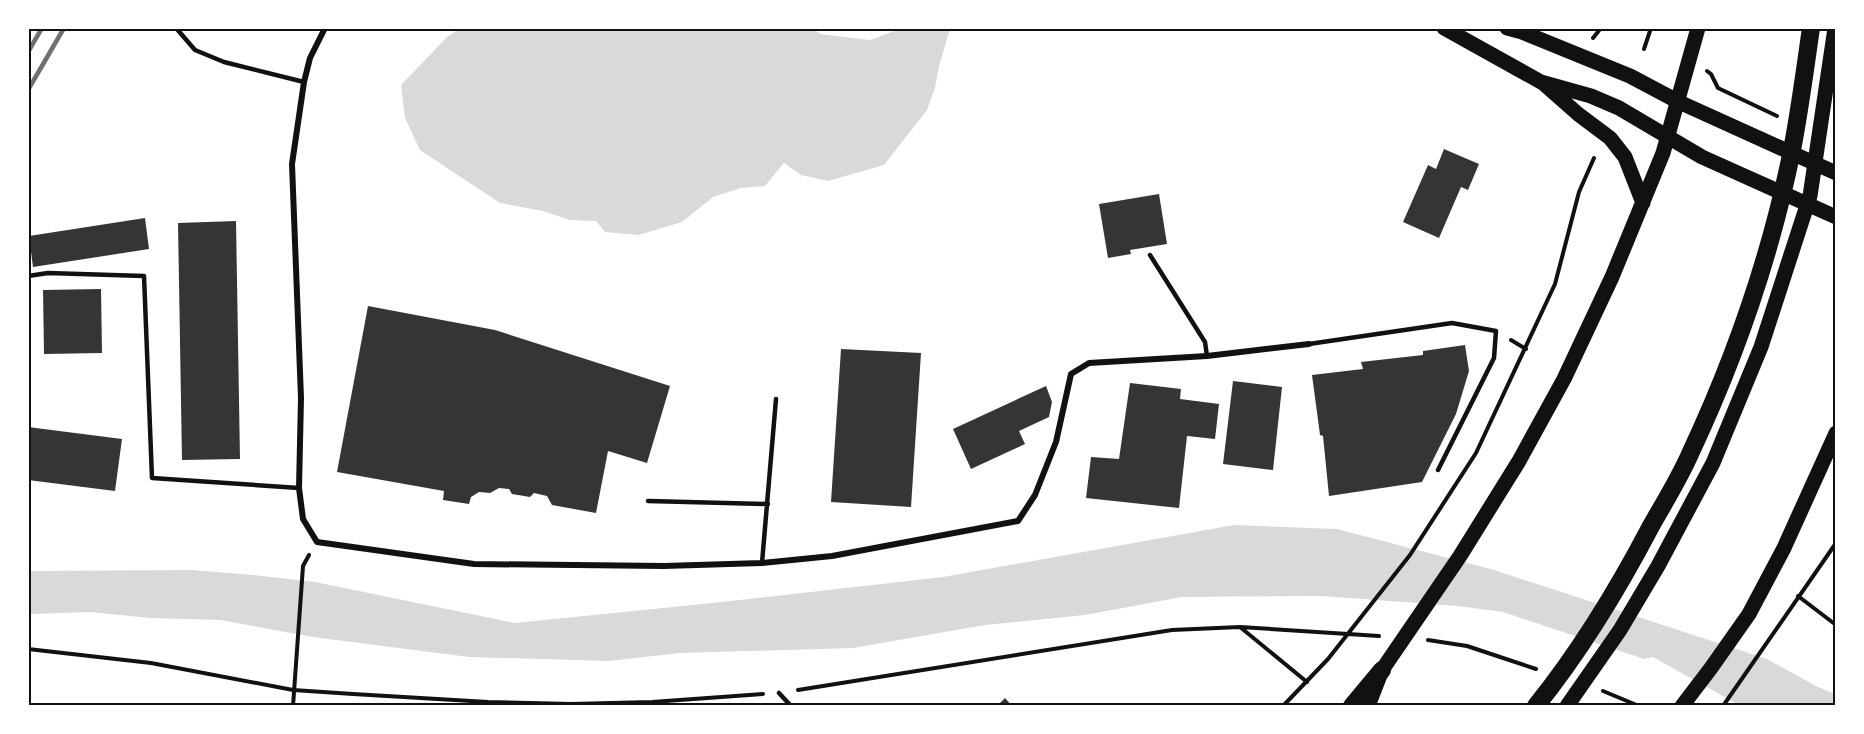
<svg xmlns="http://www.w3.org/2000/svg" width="1864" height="734" font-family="'Noto Serif',serif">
<rect width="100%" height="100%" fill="#fff"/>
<!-- water -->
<path fill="#d9d9d9" d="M 812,29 L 821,34 L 870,40 L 900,29 L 950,29 L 939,66 L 935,88 L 927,110 L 884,165 L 828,181 L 801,175 L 784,163 L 765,186 L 741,188 L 713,197 L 682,222 L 639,235 L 605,232 L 596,221 L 570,220 L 543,211 L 500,203 L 420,150 L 405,118 L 401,85 L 447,37 L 459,29 Z
M 1234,525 L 1337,529 L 1494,570 L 1767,659 L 1816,686 L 1835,694 L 1835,705 L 1739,705 L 1653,657 L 1644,659 L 1503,612 L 1458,606 L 1322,596 L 1182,597 L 1085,615 L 985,625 L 853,648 L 680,653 L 609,661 L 469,657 L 313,637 L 220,620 L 150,618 L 90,612 L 29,614 L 29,571 L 192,570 L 253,575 L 315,582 L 515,623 L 722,602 L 943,577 Z"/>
<!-- building -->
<path fill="#353535" d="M 1444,149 L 1479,164 L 1468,190 L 1461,187 L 1439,238 L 1403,222 L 1428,165 L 1436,169 Z
M 1159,194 L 1167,244 L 1130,250 L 1131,254 L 1108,258 L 1099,204 Z
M 145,218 L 149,249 L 33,267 L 29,236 Z
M 236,221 L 240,459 L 182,460 L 178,223 Z
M 101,289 L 102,353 L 44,354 L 43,290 Z
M 368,306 L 495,330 L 670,386 L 647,463 L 608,451 L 596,513 L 552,505 L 547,496 L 534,493 L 530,497 L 512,494 L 509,489 L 499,488 L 490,493 L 479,492 L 471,497 L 469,504 L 443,500 L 444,491 L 337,472 Z
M 1465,345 L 1469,371 L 1456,414 L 1422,482 L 1329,496 L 1323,436 L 1320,435 L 1312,375 L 1363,369 L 1361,362 L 1423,355 L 1423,351 Z
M 841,349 L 921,353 L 911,507 L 831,502 Z
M 1233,381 L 1282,387 L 1273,470 L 1223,464 Z
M 1130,383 L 1181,389 L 1180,399 L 1219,404 L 1215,439 L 1187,436 L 1179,508 L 1086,498 L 1091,457 L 1119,459 Z
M 1046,386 L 1052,402 L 1049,417 L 1019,431 L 1025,444 L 971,469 L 953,429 Z
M 28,427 L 122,439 L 115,491 L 28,480 Z
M 1005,698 L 1012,706 L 997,706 Z"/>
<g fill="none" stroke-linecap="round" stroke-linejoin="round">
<!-- path -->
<path stroke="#111" stroke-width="4" d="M 1593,38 L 1601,28
M 1644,49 L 1651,28
M 1707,71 L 1711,74 L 1718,88 L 1777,116
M 1511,340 L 1526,349
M 1798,596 L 1836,625
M 1240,627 L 1307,682
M 1428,640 L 1467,646 L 1536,669
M 28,649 L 151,663 L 293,690 L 353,694 L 488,702 L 571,704 L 652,702 L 763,694
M 798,690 L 1172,630 L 1240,627 L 1379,636
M 1603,691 L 1639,706
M 293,706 L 303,566 L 309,555
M 1283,706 L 1328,659 L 1410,555 L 1476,453 L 1555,284 L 1579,192 L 1594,158
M 1723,706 L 1836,543"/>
<!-- service -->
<path stroke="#111" stroke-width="4.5" d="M 176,28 L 195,50 L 224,62 L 304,82
M 1150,255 L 1205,342 L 1207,356
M 28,276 L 48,273 L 144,276 L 152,478 L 299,488
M 1309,344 L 1452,323 L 1496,331 L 1494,358 L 1438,470
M 648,501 L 768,504
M 762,563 L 776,399
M 779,693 L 791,706"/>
<!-- minor -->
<path stroke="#111" stroke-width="6" d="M 325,28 L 310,58 L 304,82 L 292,164 L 301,398 L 299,488 L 303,519 L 317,542 L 474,564 L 664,566 L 762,563 L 832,556 L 1018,521 L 1035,495 L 1056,442 L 1071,374 L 1089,363 L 1207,356 L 1309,344"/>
<!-- primary -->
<path stroke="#111" stroke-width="15" d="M 1444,28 L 1541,82 L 1591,96 L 1619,108 L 1702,157 L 1836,217
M 1507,28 L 1522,32 L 1630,76 L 1679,102 L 1836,173
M 1544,84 L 1578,114 L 1610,138 L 1625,157 L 1643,203
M 1368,706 L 1382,670 L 1460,556 L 1519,461 L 1564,379 L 1612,277 L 1663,153 L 1698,28
M 1567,706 L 1620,630 L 1658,566 L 1713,463 L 1761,347 L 1810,196 L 1835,28
M 1682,706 L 1711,668 L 1749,614 L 1784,548 L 1836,433"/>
<!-- motorway -->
<path stroke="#111" stroke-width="18" d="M 1352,706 L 1382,670
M 1536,706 C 1581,650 1618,589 1651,526 C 1664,503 1679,479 1690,454 C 1735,358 1771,254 1792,150 C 1800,109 1805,69 1811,28"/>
<!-- rail -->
<path stroke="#707070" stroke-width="4.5" d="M 28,52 L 42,28
M 28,90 L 64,28"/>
</g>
<!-- border -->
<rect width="1864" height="734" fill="none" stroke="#ffffff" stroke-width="60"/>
<rect x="30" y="30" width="1804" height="674" fill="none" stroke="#111" stroke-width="2"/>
</svg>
